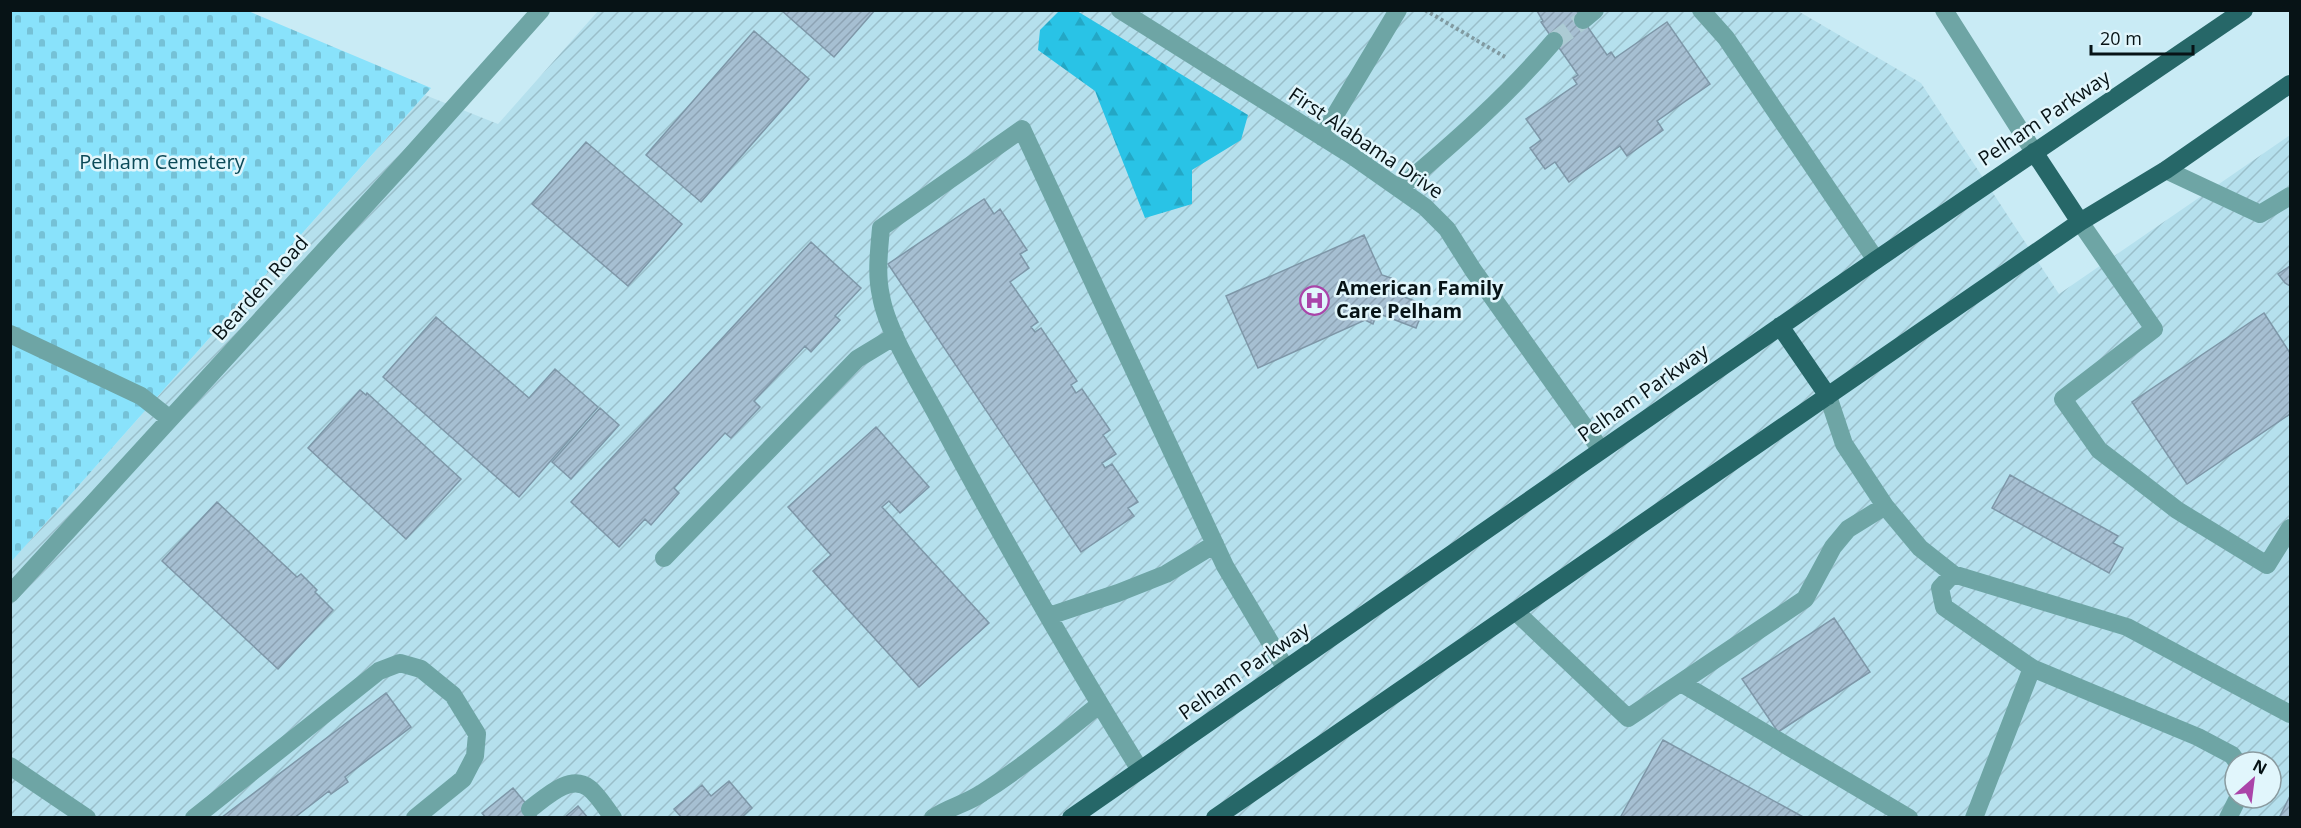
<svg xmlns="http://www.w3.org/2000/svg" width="2301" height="828" font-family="'Open Sans',sans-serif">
<defs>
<pattern id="industrial-furrows" width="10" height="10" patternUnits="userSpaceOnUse" patternTransform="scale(1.5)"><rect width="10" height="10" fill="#b5e0ed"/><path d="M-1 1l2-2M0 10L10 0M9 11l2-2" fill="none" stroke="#9abfca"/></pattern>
<pattern id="forest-firs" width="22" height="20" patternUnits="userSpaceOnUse" patternTransform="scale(1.5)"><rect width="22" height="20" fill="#29c3e6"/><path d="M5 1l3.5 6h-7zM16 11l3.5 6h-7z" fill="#23a7c5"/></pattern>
<pattern id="cemetery-stones" width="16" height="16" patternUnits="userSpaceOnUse" patternTransform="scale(1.5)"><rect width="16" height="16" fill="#89e2fb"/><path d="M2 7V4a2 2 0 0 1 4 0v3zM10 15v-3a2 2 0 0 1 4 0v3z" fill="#75c1d6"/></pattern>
<pattern id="building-hatch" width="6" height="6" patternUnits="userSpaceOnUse" patternTransform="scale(1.5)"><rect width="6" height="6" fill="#a6bfd2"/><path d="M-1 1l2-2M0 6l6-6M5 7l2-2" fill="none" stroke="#8da3b4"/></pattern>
</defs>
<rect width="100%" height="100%" fill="#c9ebf5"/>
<!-- industrial -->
<path fill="url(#industrial-furrows)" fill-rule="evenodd" d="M 598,11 L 1798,11 L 1921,83 L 2059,294 L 2290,135 L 2290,817 L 11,818 L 11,562 L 425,95 L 498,124 ZM 2235,762 L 2271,762 L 2271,798 L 2235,798 Z"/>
<!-- forest -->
<path fill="url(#forest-firs)" d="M 1059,11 L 1077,11 L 1248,115 L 1241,140 L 1192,170 L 1192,204 L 1145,218 L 1095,91 L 1038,50 L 1040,30 Z"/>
<!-- cemetery -->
<path fill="url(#cemetery-stones)" d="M 11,11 L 248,11 L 431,88 L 11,562 Z"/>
<!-- building -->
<path fill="url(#building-hatch)" stroke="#7e97a8" stroke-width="1.5" d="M 781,10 L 875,10 L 834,57 Z
M 1576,10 L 1607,55 L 1611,52 L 1615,58 L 1667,22 L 1710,84 L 1657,121 L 1663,130 L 1627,156 L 1620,146 L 1569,182 L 1555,162 L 1545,169 L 1530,148 L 1541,140 L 1526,119 L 1577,84 L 1573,78 L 1578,75 L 1541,22 L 1543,21 L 1537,11 Z
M 754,31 L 809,79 L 701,202 L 646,155 Z
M 586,142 L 682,224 L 628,286 L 532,204 Z
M 984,199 L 994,214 L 1000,209 L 1027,250 L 1020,254 L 1029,268 L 1010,282 L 1038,322 L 1031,327 L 1035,332 L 1041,328 L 1077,381 L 1071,385 L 1076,393 L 1082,389 L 1110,430 L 1103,435 L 1116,454 L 1102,463 L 1105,468 L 1112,464 L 1138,502 L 1128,508 L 1134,516 L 1081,552 L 888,264 Z
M 1364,235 L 1382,275 L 1391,278 L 1386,290 L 1425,305 L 1416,328 L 1377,313 L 1373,324 L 1365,320 L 1258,368 L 1226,296 Z
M 811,242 L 861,288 L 835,316 L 840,320 L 811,352 L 805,346 L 754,401 L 760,407 L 731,438 L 725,433 L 674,488 L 679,493 L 651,525 L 645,519 L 619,547 L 571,502 Z
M 2290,266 L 2290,286 L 2285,283 L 2278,274 Z
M 2264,313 L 2290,353 L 2290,414 L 2187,484 L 2132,402 Z
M 436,317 L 529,398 L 555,369 L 598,407 L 519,497 L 383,377 Z
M 360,390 L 366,395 L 367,393 L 461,479 L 406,539 L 308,448 Z
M 600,408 L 619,425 L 571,479 L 552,462 Z
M 876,427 L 929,487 L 900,513 L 889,501 L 882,507 L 989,623 L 919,687 L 813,571 L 831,555 L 788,507 Z
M 2010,475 L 2118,536 L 2113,543 L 2123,548 L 2109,573 L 1992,508 Z
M 217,502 L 297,577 L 301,574 L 317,590 L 315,592 L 333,610 L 278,669 L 162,561 Z
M 1834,618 L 1870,672 L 1778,732 L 1742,679 Z
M 386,693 L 411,727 L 345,777 L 348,782 L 331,794 L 329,791 L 294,818 L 221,818 Z
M 1663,740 L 1805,818 L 1620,818 Z
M 729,781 L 752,808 L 741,818 L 682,818 L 674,809 L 702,785 L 711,796 Z
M 513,788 L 538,818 L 486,818 L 482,813 Z
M 2290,796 L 2290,818 L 2279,818 Z
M 578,806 L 588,818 L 564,818 Z"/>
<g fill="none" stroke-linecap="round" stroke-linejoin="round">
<!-- minor-tunnel -->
<path stroke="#accbd4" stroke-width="18" stroke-dasharray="18 9" stroke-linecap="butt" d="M 1554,41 L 1583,20"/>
<!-- path -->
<path stroke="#809aa1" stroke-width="4" stroke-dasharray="3 3" stroke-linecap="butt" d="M 1425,10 L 1505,57"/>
<!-- minor -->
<path stroke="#6ea5a5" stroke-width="18" d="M 1120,10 L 1351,155 L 1425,207 L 1447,229 L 1473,270 L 1601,450
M 1701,10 L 1726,38 L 1876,260
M 1944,10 L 2034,152
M 1583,20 L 1595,10
M 1322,137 L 1398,10
M 2166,170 L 2260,214 L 2290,196
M 1400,188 C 1455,142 1507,96 1554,41
M 2080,222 L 2154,329 L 2063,399 L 2099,450 L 2177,510 L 2267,565 L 2290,528
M 10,334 L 141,396 L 170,419
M 1885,506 L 1920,548 L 1953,574 L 2127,627 L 2290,714
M 664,558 L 857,359 L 895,336
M 1953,574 L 1940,588 L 1944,607 L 2032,668 L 2198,737 L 2232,755 L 2237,762
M 10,594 L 406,161 L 541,10
M 1515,611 L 1628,718 L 1805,599 L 1833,547 L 1848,529 L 1885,506 L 1844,444 L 1828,396
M 1049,616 L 1118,593 L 1166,574 L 1215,544
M 1681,683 L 1909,818
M 10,766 L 87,818
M 1140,770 C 1069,655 1002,538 939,419 C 921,385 887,332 881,296 C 876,274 879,251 881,228 L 1022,129 L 1225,566 L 1286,669
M 530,809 C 545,798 570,773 589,788 C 598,795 606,808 613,818
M 194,818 L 379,671 L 400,663 L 421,669 L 453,695 L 477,734 L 475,756 L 463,779 L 415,818
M 933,818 C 949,807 966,804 982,793 C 1023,767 1061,735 1100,704
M 1974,818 L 2032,668
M 2228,818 L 2238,798"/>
<!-- major -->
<path stroke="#266768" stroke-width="18" d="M 2034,152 L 2080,222
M 1780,326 L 1828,396
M 1071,818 L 1876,260 L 2244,10
M 1215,818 L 2080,222 L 2166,170 L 2290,84"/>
</g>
<!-- icons -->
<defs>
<symbol id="hospital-ring" viewBox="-11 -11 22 22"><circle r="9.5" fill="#e1f6fc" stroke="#aa44a9" stroke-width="1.5"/><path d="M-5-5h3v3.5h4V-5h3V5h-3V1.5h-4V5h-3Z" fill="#aa44a9"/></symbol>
</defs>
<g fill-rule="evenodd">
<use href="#hospital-ring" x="1298" y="284" width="33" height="33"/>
</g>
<g text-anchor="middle" stroke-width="5" stroke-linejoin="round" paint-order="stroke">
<!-- street labels -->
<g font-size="20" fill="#071316" stroke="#e1f6fc">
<text transform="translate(2044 118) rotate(-34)" y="7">Pelham Parkway</text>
<text transform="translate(1366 143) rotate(34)" y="7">First Alabama Drive</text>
<text transform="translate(260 288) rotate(-48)" y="7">Bearden Road</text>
<text transform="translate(1643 393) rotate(-35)" y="7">Pelham Parkway</text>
<text transform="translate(1244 671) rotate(-35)" y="7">Pelham Parkway</text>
</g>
<!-- park labels -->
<g font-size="20" fill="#0b4a58" stroke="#e1f6fc">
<text x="162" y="169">Pelham Cemetery</text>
</g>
<!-- poi labels -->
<g font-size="20" font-weight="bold" fill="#071316" stroke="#e1f6fc" text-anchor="start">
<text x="1336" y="295">American Family<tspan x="1336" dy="23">Care Pelham</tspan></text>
</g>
</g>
<!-- border -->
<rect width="2301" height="828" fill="none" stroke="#071316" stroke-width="24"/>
<!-- north arrow -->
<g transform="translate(2253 780) rotate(28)"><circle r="28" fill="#e1f6fc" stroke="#8a9ba0" stroke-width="1.5"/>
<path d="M0-4.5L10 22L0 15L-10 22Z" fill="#aa44a9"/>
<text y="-9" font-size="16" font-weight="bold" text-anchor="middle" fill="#071316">N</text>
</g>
<!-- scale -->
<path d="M2091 45v9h102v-9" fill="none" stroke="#071316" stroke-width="3"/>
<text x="2100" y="45" font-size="18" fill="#071316" stroke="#e1f6fc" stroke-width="4.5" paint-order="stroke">20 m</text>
</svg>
